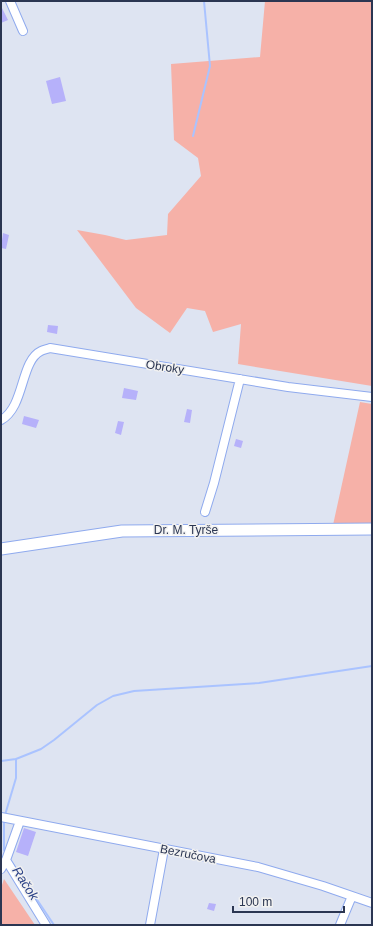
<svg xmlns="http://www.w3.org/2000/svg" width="373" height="926" font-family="Arial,sans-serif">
<rect width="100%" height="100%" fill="#dee4f2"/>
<!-- green -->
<path fill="#f6b1a8" d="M 265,1 L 372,1 L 372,386 L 238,364 L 241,324 L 213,332 L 205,311 L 187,308 L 170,333 L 136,308 L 77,230 L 105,235 L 126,240 L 167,235 L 168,214 L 201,176 L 198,158 L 174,140 L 171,64 L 260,57 Z
M 360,402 L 372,404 L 372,525 L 333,525 Z
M 4,879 L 35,925 L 1,925 L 1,888 Z"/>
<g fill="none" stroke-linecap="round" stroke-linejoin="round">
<!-- stream -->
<path stroke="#aac3ff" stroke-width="2" d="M 193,136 L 210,66 L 204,1
M 16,759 L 41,749 L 54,740 L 97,705 L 113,696 L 134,691 L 259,683 L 372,666
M 1,761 L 16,759 L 16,778 L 5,815
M 4,819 L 4,850 L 6,852
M 9,858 L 54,925"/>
</g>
<!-- building -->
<path fill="#b6b1fa" d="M 1,6 L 8,20 L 1,23 Z
M 60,77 L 66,101 L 52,104 L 46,81 Z
M 3,233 L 9,235 L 6,249 L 1,248 Z
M 48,325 L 58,326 L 57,334 L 47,332 Z
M 124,388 L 138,391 L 136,400 L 122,398 Z
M 187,409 L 192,410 L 190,423 L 184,422 Z
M 24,416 L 39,420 L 36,428 L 22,424 Z
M 118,421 L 124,422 L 121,435 L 115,433 Z
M 236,439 L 243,441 L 241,448 L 234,446 Z
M 24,828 L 36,832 L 28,856 L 16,852 Z
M 209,903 L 216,904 L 214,911 L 207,909 Z"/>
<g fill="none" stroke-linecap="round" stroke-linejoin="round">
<defs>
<path id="street" d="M 10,1 L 23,31
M 1,420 C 25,407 20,361 41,351 C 43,350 47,349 50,348 L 288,387 L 372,397
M 205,512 L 214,483 L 240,379
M 1,817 L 258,867 L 323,886 L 372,903
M 6,860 L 46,925
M 1,869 L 6,860 L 20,821
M 150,925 L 164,849
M 340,925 L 352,896"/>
<path id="secondary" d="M 1,549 L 122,531 L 372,529"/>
</defs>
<!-- street casing -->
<use href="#street" stroke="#8faaee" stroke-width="10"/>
<!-- secondary casing -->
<use href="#secondary" stroke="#8faaee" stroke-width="13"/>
<!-- street -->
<use href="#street" stroke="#fff" stroke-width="8"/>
<!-- secondary -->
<use href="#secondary" stroke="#fff" stroke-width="11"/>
</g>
<g text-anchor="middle" stroke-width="3" stroke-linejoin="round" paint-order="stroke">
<!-- street labels -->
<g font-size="12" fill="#2b3652" stroke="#f1f1f1">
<text transform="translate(165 367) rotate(9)" y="4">Obroky</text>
<text x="186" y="534">Dr. M. Tyrše</text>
<text transform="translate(188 854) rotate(11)" y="4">Bezručova</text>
</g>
<!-- water labels -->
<g font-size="13" font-style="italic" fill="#2b4287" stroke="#f1f1f1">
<text transform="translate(26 883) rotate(57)" y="5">Račok</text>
</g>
</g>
<!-- border -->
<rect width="373" height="926" fill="none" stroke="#2b3652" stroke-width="4"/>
<!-- scale -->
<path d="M233 906v6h111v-6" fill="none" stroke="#2b3652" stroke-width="2"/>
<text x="239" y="906" font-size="12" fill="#2b3652" stroke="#f1f1f1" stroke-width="3" paint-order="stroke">100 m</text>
</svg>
